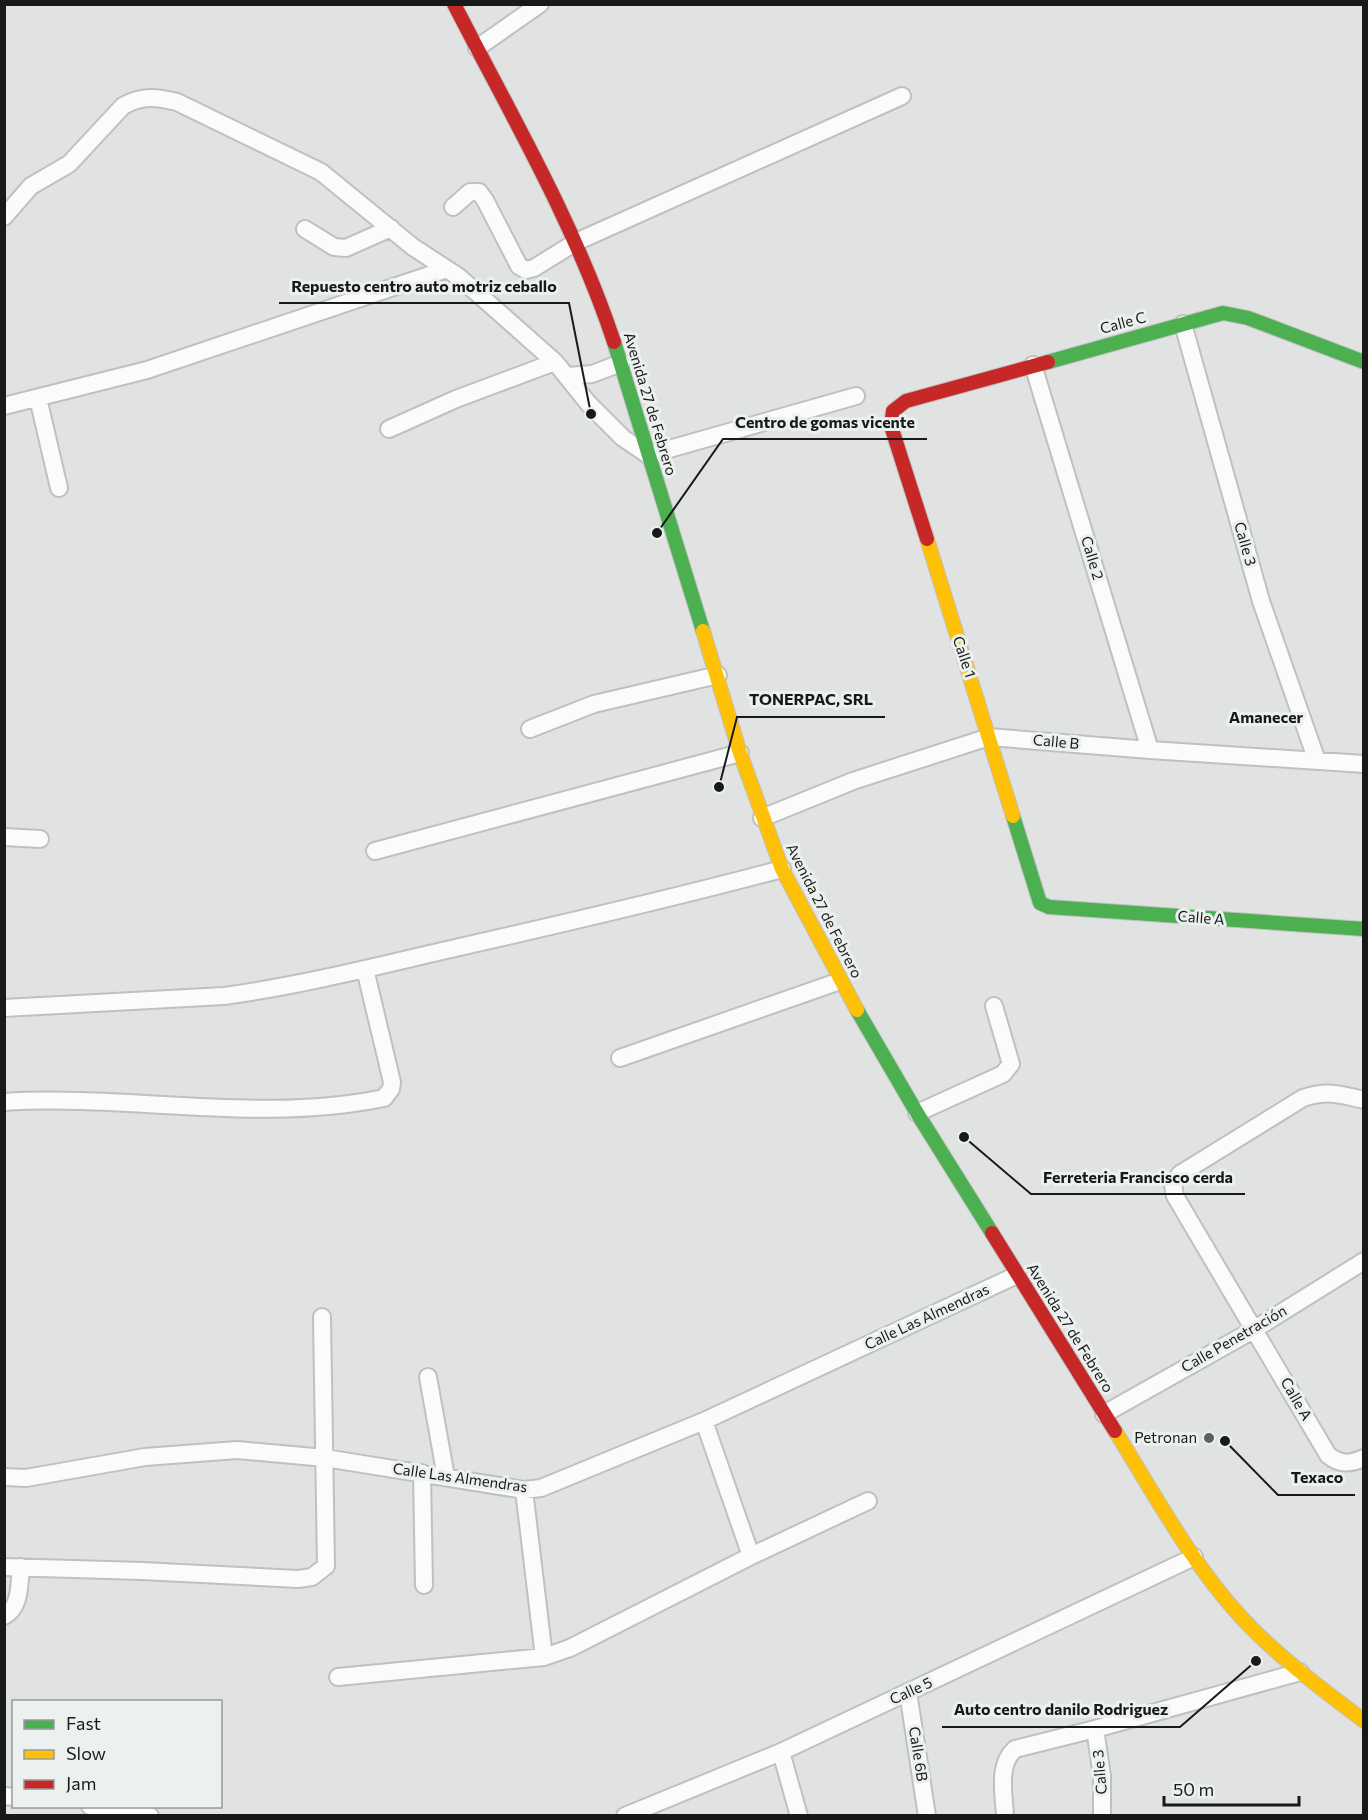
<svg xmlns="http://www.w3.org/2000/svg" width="1368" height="1820" font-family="Commissioner,sans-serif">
<rect width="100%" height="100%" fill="#e0e3e1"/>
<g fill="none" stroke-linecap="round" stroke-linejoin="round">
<defs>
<path id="street" d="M 477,48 L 540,4
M 453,207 L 470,192 L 479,192 L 485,200 L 519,266 L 526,270 L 534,268 L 576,242 L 902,96
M 4,217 L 31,186 L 69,164 L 123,106 C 142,95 157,97 177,102 L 321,172 L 413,247 L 459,277 L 555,362 L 588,403 L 623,438 L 648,455 L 856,396
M 305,229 L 334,247 L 346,248 L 391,228
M 1183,324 L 1261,601 L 1317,761
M 1033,365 L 1150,750
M 568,376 L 592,374 L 621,363
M 38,398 L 59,488
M 4,406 L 147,370 L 447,269
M 389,429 L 456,399 L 555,362
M 530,729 L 594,704 L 718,675
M 762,818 L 853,781 L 989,737 L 1150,750 L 1364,764
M 4,837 L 40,839
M 375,851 L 740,753
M 4,1008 L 224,996 C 305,985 385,964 464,946 C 570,922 677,897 782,869
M 620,1058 L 840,981
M 1364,1100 C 1340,1094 1327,1090 1303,1098 L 1180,1174 L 1173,1185 L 1175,1196 L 1328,1455 C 1340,1465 1350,1464 1364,1458
M 4,1102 C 130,1094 259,1124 384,1098 L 391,1089 L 392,1082 L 365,969
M 917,1113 L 1003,1074 L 1011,1064 L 994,1006
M 428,1377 L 446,1477
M 1104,1414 L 1255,1329 L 1364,1261
M 704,1421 L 751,1556
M 422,1473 L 424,1585
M 4,1477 L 26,1478 L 145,1457 L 237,1450 L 325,1458 L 524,1490 L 541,1488 L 704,1421 L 1017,1275
M 524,1490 L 544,1657
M 4,1567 L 142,1571 L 298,1579 L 312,1577 L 326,1566 L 322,1317
M 4,1616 C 21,1607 19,1584 21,1567
M 338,1677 L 544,1657 L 570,1648 L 751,1556 L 868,1501
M 908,1692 L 927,1816
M 1095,1729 L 1102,1776 L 1102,1816
M 781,1752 L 799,1816
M 4,1796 L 14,1797
M 90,1806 L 150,1816
M 625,1816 L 781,1752 L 1194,1557
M 1005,1816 C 1004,1794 997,1765 1015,1749 L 1095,1729 L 1300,1672"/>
<path id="fast" d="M 614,342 L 703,631
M 1048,362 L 1223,313 L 1248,318 L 1364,362
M 1013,816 L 1040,903 L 1049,907 L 1364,929
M 857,1010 L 917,1113 L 992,1233"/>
<path id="slow" d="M 927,539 L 1013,816
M 703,631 L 740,753 L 782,869 L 857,1010
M 1115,1431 C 1154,1493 1191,1563 1241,1617 C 1278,1657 1322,1689 1364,1721"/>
<path id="jam" d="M 454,4 C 511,115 575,224 614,342
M 927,539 L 891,426 L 893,411 L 906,401 L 1048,362
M 992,1233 L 1115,1431"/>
</defs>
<!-- street casing -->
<use href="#street" stroke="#bfc1c0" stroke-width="20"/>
<!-- fast casing -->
<use href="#fast" stroke="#bfc1c0" stroke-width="16"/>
<!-- slow casing -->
<use href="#slow" stroke="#bfc1c0" stroke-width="16"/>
<!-- jam casing -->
<use href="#jam" stroke="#bfc1c0" stroke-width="16"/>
<!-- street -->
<use href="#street" stroke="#fafbfa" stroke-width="16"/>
<!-- fast -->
<use href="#fast" stroke="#4caf50" stroke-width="14"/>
<!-- slow -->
<use href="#slow" stroke="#ffc107" stroke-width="14"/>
<!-- jam -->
<use href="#jam" stroke="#c62828" stroke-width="14"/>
</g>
<!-- markers -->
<circle fill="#5e605f" stroke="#ecf1ef" stroke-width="2" cx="1209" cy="1438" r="6"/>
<g text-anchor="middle" stroke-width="6" stroke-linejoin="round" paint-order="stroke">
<!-- street labels -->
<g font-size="15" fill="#181a19" stroke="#ecf1ef">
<text transform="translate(1123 323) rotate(-15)" y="5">Calle C</text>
<text transform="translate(650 404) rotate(73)" y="5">Avenida 27 de Febrero</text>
<text transform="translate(1245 544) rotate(74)" y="5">Calle 3</text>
<text transform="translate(1092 558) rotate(73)" y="5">Calle 2</text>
<text transform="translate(964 657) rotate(72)" y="5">Calle 1</text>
<text transform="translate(1056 742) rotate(5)" y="5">Calle B</text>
<text transform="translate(824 911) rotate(63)" y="5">Avenida 27 de Febrero</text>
<text transform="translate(1201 918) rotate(4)" y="5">Calle A</text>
<text transform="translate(927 1317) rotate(-25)" y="5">Calle Las Almendras</text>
<text transform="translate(1070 1328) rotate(58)" y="5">Avenida 27 de Febrero</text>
<text transform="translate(1234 1339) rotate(-30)" y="5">Calle Penetración</text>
<text transform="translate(1296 1399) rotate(60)" y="5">Calle A</text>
<text transform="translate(460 1478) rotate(8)" y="5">Calle Las Almendras</text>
<text transform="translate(911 1691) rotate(-25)" y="5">Calle 5</text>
<text transform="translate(918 1754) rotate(81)" y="5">Calle 6B</text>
<text transform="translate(1100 1772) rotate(-95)" y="5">Calle 3</text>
</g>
<!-- poi labels -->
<g font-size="15" fill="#181a19" stroke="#ecf1ef" text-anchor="end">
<text x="1197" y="1443">Petronan</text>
</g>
<!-- neighbourhood labels -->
<g font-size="16" font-weight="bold" fill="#181a19" stroke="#ecf1ef">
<text x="1266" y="723">Amanecer</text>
</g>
</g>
<!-- callouts -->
<path fill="none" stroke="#181a19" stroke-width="2" d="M591 414L569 303H279M657 533L723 439H927M719 787L737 717H885M964 1137L1031 1194H1245M1225 1441L1278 1495H1355M1256 1661L1180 1727H942"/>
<g fill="#181a19" stroke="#ecf1ef" stroke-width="2">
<circle cx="591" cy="414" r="6"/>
<circle cx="657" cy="533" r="6"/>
<circle cx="719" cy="787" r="6"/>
<circle cx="964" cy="1137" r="6"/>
<circle cx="1225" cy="1441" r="6"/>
<circle cx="1256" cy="1661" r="6"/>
</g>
<g font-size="16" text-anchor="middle" font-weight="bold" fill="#181a19" stroke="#ecf1ef" stroke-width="6" stroke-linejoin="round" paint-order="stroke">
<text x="424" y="292">Repuesto centro auto motriz ceballo</text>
<text x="825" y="428">Centro de gomas vicente</text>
<text x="811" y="705">TONERPAC, SRL</text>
<text x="1138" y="1183">Ferreteria Francisco cerda</text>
<text x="1317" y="1483">Texaco</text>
<text x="1061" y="1715">Auto centro danilo Rodriguez</text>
</g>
<!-- border -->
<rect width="1368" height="1820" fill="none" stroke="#181a19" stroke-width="12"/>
<!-- legend -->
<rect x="12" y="1700" width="210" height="108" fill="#ecf1ef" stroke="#979b99" stroke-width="1.5"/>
<rect x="24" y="1720" width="30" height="9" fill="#4caf50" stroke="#979b99" stroke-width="1.5"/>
<text x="66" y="1730" font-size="18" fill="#181a19">Fast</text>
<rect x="24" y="1750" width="30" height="9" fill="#ffc107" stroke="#979b99" stroke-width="1.5"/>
<text x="66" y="1760" font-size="18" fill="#181a19">Slow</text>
<rect x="24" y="1780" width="30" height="9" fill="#c62828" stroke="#979b99" stroke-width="1.5"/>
<text x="66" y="1790" font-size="18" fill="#181a19">Jam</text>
<!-- scale -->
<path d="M1164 1796v9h135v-9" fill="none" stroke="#181a19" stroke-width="3"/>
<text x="1173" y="1796" font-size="18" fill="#181a19" stroke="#ecf1ef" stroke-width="4.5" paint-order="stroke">50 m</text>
</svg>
